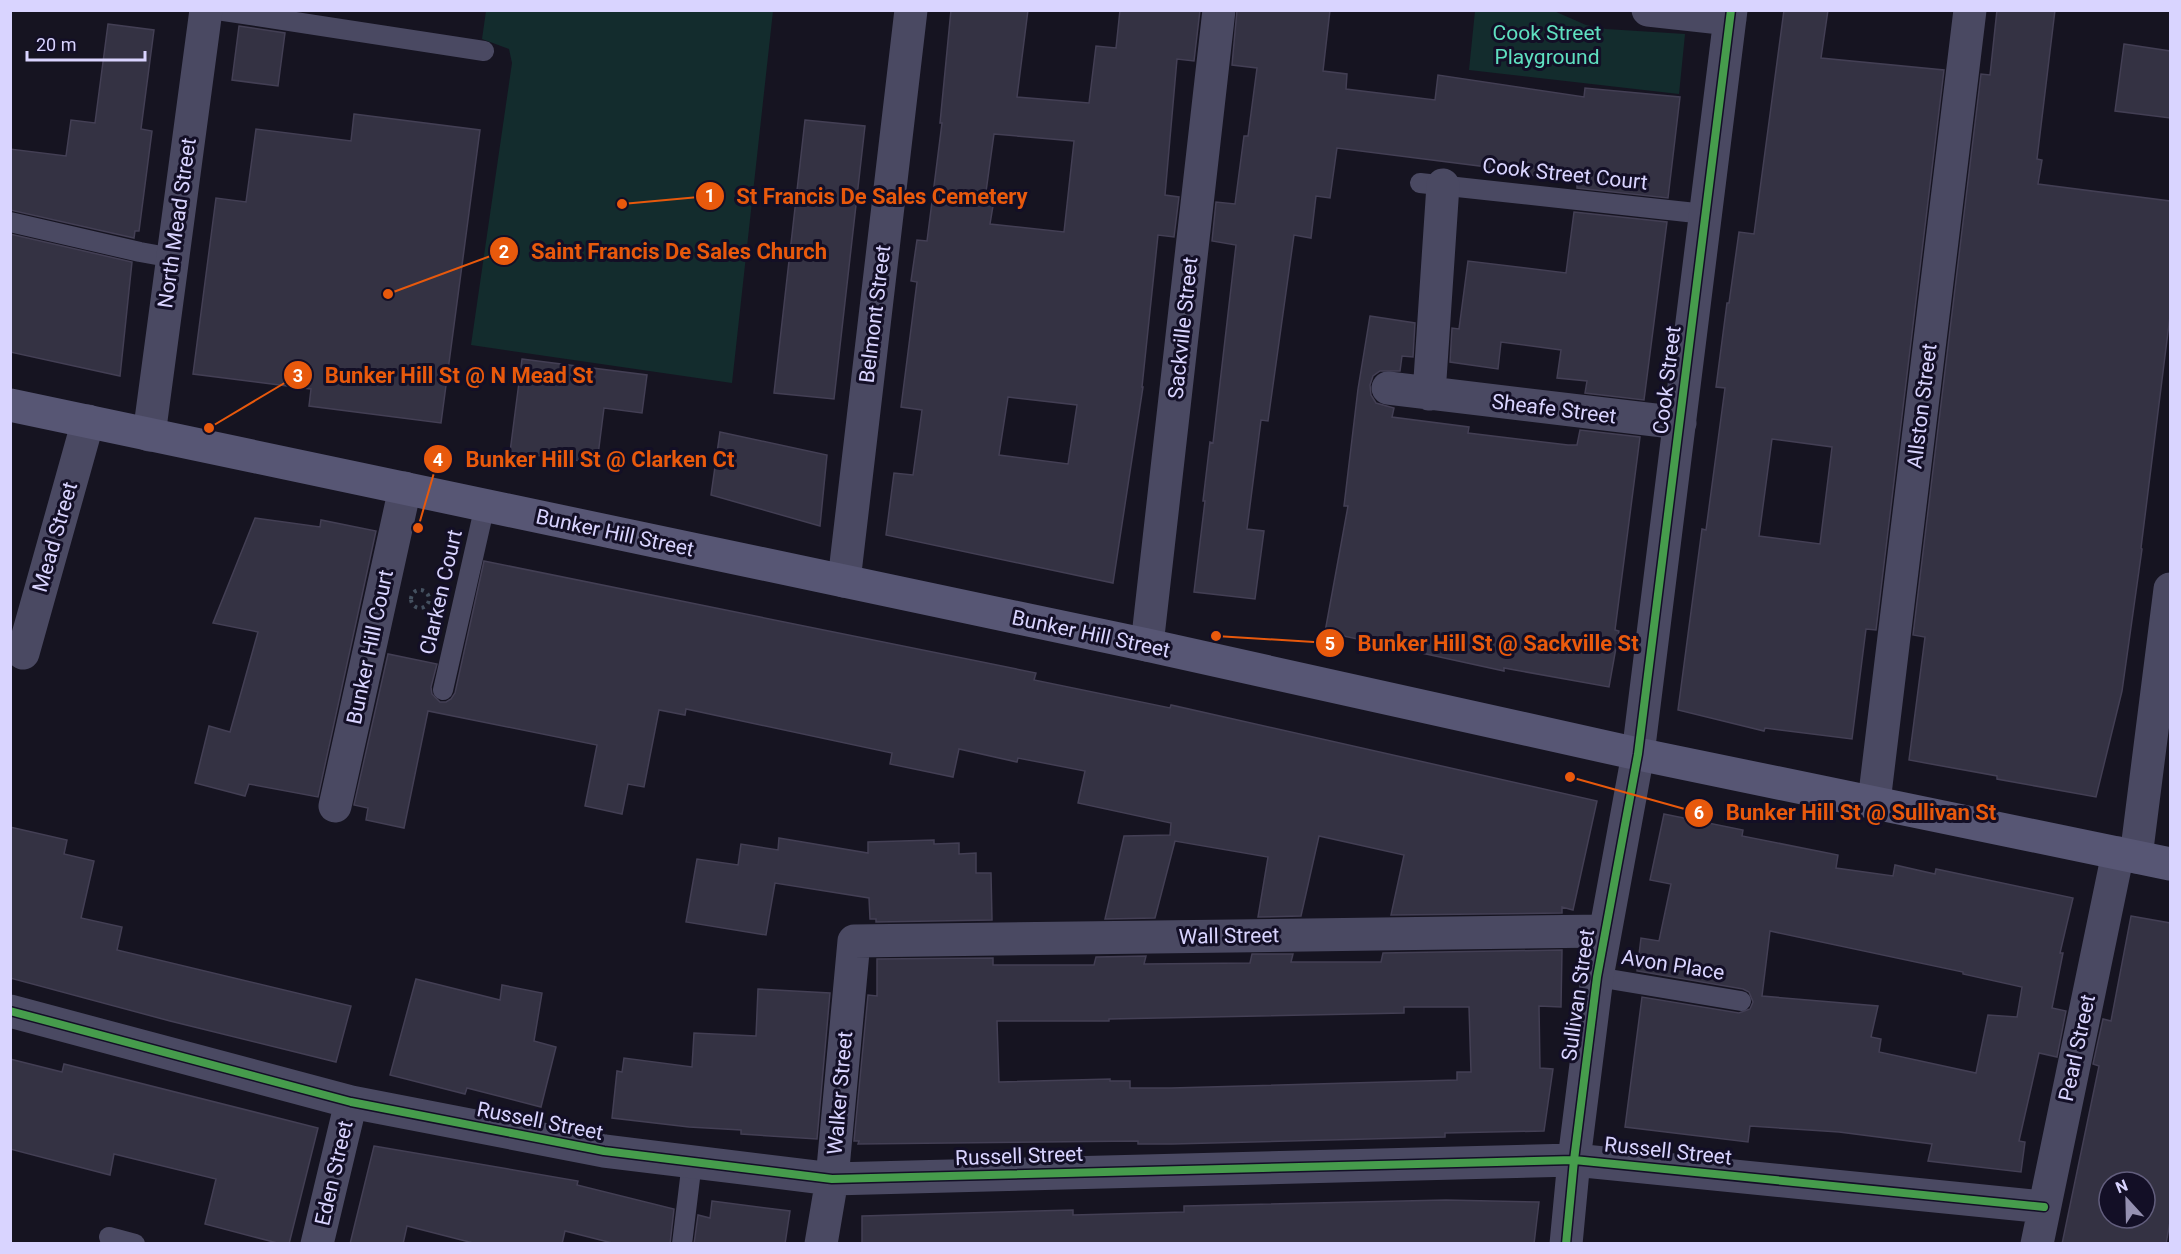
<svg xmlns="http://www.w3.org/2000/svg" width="2181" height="1254" font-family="Roboto,sans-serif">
<rect width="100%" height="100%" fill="#161421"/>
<!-- green -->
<path fill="#132c2d" d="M 486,11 L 773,11 L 732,383 L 471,345 L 512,63 L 509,49 L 482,39 Z
M 1475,11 L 1554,11 L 1586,25 L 1606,29 L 1685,34 L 1679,94 L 1469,70 Z"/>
<!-- building -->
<path fill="#343243" stroke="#433f54" stroke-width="1.5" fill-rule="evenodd" d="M 951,10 L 1028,10 L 1017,97 L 1089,103 L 1096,46 L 1116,48 L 1120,10 L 1200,10 L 1194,61 L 1177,59 L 1165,195 L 1179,197 L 1174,237 L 1158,235 L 1142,387 L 1143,387 L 1113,583 L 886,535 L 894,473 L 913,475 L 922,410 L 901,407 L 917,282 L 911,281 L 917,240 L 927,241 L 942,123 L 940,123 ZM 994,134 L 1074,141 L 1064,232 L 990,224 L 994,200 L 985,199 ZM 1008,397 L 1077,405 L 1068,464 L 999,455 Z
M 1237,10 L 1330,10 L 1323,71 L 1347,74 L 1346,89 L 1435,100 L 1438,75 L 1584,97 L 1585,88 L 1680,97 L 1668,198 L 1577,188 L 1577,181 L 1495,171 L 1495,168 L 1337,148 L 1330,198 L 1316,196 L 1311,238 L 1294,235 L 1268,421 L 1261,420 L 1247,529 L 1264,531 L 1255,599 L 1194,592 L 1205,501 L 1203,501 L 1210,442 L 1213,443 L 1236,245 L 1212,241 L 1216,202 L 1235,204 L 1244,136 L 1248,136 L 1257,68 L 1232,65 Z
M 1784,10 L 1828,10 L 1821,58 L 1944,70 L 1876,630 L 1866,629 L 1852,739 L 1765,728 L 1764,731 L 1678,710 L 1702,529 L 1706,530 L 1725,388 L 1716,387 L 1727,303 L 1729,303 L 1739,232 L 1754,234 ZM 1772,439 L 1832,447 L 1820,544 L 1759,536 Z
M 1997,10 L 2055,10 L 2037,159 L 2042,160 L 2038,184 L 2170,201 L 2170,316 L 2141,548 L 2142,549 L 2122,691 L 2096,797 L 1997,779 L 1997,776 L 1909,760 L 1925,637 L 1913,635 L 1981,74 L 1990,75 Z
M 108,24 L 154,30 L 141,129 L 152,131 L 139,231 L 135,231 L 134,238 L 10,210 L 10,149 L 66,156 L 71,120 L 95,123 Z
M 239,26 L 285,33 L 278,86 L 232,80 Z
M 2124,44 L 2170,51 L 2170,118 L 2115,111 Z
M 354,114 L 480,130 L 441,423 L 309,406 L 311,389 L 193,374 L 216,198 L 246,202 L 256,129 L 351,141 Z
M 805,120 L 865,126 L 834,399 L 774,393 Z
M 1574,212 L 1667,222 L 1644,400 L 1585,393 L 1587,381 L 1557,378 L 1561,350 L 1501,342 L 1498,369 L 1450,362 L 1452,328 L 1459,329 L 1468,261 L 1566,273 Z
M 10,234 L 132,262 L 120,376 L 10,352 Z
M 1370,316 L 1415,323 L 1413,357 L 1402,356 L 1400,371 L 1380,371 L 1373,376 L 1370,385 L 1371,395 L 1376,403 L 1394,408 L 1392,417 L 1469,427 L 1468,433 L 1568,445 L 1577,445 L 1580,430 L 1640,437 L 1615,630 L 1619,631 L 1609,687 L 1504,668 L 1504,671 L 1325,632 L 1348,506 L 1344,506 L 1358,389 Z
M 522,359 L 647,375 L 642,413 L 604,408 L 597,463 L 510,452 Z
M 720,432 L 827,455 L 820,526 L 711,495 Z
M 255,518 L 320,527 L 321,520 L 376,531 L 318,797 L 249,784 L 245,796 L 195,783 L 209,726 L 230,732 L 258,632 L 213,623 Z
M 484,561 L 1036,673 L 1034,680 L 1170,708 L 1171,705 L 1597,801 L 1573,910 L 1562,907 L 1562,913 L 1391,915 L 1404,855 L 1319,836 L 1301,916 L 1258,917 L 1268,857 L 1175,841 L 1155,918 L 1105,919 L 1124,836 L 1170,835 L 1171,823 L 1078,803 L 1085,771 L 1018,758 L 1017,762 L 959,749 L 953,777 L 890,764 L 892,753 L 686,709 L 685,715 L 659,710 L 644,787 L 628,784 L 622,814 L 585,806 L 597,745 L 428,711 L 404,828 L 366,820 L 368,808 L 354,805 L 388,654 L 437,664 L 431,687 L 432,694 L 440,702 L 446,702 L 451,699 L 455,693 Z
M 1664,814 L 1743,830 L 1742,836 L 1838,855 L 1836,868 L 1893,876 L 1895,865 L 1935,874 L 1936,869 L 2073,898 L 2060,953 L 2063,953 L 2052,1008 L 2066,1011 L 2057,1057 L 2039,1053 L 2019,1141 L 2025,1142 L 2021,1172 L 1928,1161 L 1932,1144 L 1839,1132 L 1750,1126 L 1748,1142 L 1625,1127 L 1642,997 L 1739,1013 L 1750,1009 L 1753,1002 L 1749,992 L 1743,989 L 1637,971 L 1641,938 L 1659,941 L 1671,884 L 1650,880 ZM 1770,931 L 1963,972 L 1963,974 L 2022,987 L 2017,1017 L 1988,1015 L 1976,1073 L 1879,1052 L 1881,1039 L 1871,1037 L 1878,1006 L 1762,996 Z
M 10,827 L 67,840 L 64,854 L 94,861 L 81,918 L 122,927 L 117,950 L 351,1006 L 336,1062 L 170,1021 L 10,978 Z
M 779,838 L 868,853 L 868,842 L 934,840 L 934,844 L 959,843 L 959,854 L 976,853 L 976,873 L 991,873 L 992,920 L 876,922 L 876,919 L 870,919 L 869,898 L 775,883 L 766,935 L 686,922 L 697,859 L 738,865 L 741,844 L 778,850 Z
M 2131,916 L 2170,923 L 2170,1222 L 2166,1244 L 2062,1244 L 2099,1066 L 2093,1064 L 2103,1019 L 2111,1021 ZM 2109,1182 L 2145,1182 L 2145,1218 L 2109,1218 Z
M 1562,950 L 1561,1007 L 1539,1006 L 1540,1068 L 1553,1069 L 1544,1131 L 1445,1133 L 1445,1137 L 1172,1144 L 1138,1144 L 1138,1141 L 858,1144 L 859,1141 L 854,1141 L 868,995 L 877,996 L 877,959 L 993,958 L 993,965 L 1094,965 L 1096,957 L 1146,956 L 1144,964 L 1250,963 L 1252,954 L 1293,954 L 1291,962 L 1381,962 L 1383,953 ZM 1404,1007 L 1469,1007 L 1471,1072 L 1457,1072 L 1457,1080 L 1171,1088 L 1130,1088 L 1130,1081 L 1110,1081 L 1110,1079 L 999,1082 L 997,1021 L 1109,1021 L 1109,1019 L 1404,1013 Z
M 416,979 L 500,1000 L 502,985 L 542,993 L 534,1041 L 556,1047 L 541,1107 L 467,1088 L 465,1094 L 390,1075 Z
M 758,989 L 830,993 L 817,1139 L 741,1134 L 741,1130 L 689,1127 L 612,1118 L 617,1071 L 622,1072 L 624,1058 L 692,1067 L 694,1033 L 756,1036 Z
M 10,1059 L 62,1072 L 64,1064 L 318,1128 L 289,1244 L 281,1244 L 205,1224 L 216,1179 L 114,1154 L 110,1175 L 10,1149 Z
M 374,1146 L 578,1181 L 577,1185 L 674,1209 L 670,1244 L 616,1244 L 565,1231 L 562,1244 L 477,1244 L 407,1226 L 403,1244 L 350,1244 Z
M 1446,1200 L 1539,1202 L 1534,1244 L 862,1244 L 862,1216 L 1073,1210 L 1073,1215 L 1184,1212 L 1184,1206 Z
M 712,1201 L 790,1211 L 785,1244 L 694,1244 L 698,1215 L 710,1218 Z"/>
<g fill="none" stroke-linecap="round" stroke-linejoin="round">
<!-- path -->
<path stroke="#44505f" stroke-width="4" stroke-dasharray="3 4.5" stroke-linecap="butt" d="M411 599a9 9 0 1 1 18 0a9 9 0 1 1-18 0Z"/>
<!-- lane -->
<path stroke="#4a4962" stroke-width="20" d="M 217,10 L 484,51
M 1420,183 L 1705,214
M 10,222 L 140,252 L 173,258
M 443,690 L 485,505
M 1597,977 L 1741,1001
M 109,1237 L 135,1244
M 682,1244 L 692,1162"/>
<!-- street -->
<path stroke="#4a4962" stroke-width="33" d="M 1648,10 L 1730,19
M 1388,388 L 1680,423
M 1429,394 L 1443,185
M 149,435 L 206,10
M 844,581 L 911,10
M 1147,645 L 1219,10
M 23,653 L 88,421
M 1874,802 L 1970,10
M 335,806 L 405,488
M 2136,857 L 2170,589
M 10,1011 L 351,1102 L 604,1151 L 832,1179 L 1574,1160 L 2044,1207
M 317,1244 L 351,1102
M 821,1244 L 832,1179 L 854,941 L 1604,931
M 1566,1244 L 1574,1160 L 1597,977 L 1638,754 L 1731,10
M 2037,1244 L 2118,853"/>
<!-- secondary -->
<path stroke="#575674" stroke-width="33" d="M 10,405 L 1147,645 L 1638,754 L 2170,864"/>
<defs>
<path id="cycleway" d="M 10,1011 L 351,1102 L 604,1151 L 832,1179 L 1574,1160 L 2044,1207
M 1566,1244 L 1574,1160 L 1597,977 L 1638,754 L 1731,10"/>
</defs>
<!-- cycleway casing -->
<use href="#cycleway" stroke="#130f26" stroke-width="11"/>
<!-- cycleway -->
<use href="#cycleway" stroke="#469c4c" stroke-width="8"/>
</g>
<g text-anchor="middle" stroke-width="6" stroke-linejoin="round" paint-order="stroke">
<!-- park labels -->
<g font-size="21" fill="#5fe0c0" stroke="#130f26">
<text x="1547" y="40">Cook Street<tspan x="1547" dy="24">Playground</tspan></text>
</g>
<!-- street labels -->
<g font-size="21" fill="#d9d4ff" stroke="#130f26">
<text transform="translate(1565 174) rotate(6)" y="7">Cook Street Court</text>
<text transform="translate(177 223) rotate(-82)" y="7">North Mead Street</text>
<text transform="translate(875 314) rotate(-83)" y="7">Belmont Street</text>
<text transform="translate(1183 328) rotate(-84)" y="7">Sackville Street</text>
<text transform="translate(1667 380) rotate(-83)" y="7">Cook Street</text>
<text transform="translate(1922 406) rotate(-83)" y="7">Allston Street</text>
<text transform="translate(1554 409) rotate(7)" y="7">Sheafe Street</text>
<text transform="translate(615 533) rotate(12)" y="7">Bunker Hill Street</text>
<text transform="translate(55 537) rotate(-74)" y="7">Mead Street</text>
<text transform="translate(441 592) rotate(-77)" y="7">Clarken Court</text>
<text transform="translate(1091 634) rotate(12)" y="7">Bunker Hill Street</text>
<text transform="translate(370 647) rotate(-78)" y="7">Bunker Hill Court</text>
<text transform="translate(1229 936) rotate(-1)" y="7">Wall Street</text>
<text transform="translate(1673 965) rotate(9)" y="7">Avon Place</text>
<text transform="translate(1578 995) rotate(-82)" y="7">Sullivan Street</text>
<text transform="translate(2077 1048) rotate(-78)" y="7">Pearl Street</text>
<text transform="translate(840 1093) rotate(-85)" y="7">Walker Street</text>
<text transform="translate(540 1121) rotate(11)" y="7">Russell Street</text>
<text transform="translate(1668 1151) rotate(6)" y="7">Russell Street</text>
<text transform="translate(1019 1156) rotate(-2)" y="7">Russell Street</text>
<text transform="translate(334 1173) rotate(-77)" y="7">Eden Street</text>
</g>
</g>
<!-- callouts -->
<path fill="none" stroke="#e8590c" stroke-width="2" d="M622 204L710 196M388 294L504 251M209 428L298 375M418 528L438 459M1216 636L1330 643M1570 777L1699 813"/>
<g fill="#e8590c" stroke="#130f26" stroke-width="2">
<circle cx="622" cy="204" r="6"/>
<circle cx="388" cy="294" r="6"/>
<circle cx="209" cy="428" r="6"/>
<circle cx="418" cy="528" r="6"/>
<circle cx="1216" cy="636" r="6"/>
<circle cx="1570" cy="777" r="6"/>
<circle cx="710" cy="196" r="15"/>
<circle cx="504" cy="251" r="15"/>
<circle cx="298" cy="375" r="15"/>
<circle cx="438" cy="459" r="15"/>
<circle cx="1330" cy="643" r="15"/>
<circle cx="1699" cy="813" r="15"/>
</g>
<g font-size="18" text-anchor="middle" font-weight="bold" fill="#fff">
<text x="710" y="202">1</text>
<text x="504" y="258">2</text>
<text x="298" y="382">3</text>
<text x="438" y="466">4</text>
<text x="1330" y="650">5</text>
<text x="1699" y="819">6</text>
</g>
<g font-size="22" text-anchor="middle" font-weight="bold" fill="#e8590c" stroke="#130f26" stroke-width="6" stroke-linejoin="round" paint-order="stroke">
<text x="882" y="204">St Francis De Sales Cemetery</text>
<text x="679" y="259">Saint Francis De Sales Church</text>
<text x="459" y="383">Bunker Hill St @ N Mead St</text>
<text x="600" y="467">Bunker Hill St @ Clarken Ct</text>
<text x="1498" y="651">Bunker Hill St @ Sackville St</text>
<text x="1861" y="820">Bunker Hill St @ Sullivan St</text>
</g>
<!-- border -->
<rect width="2181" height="1254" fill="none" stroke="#d9d4ff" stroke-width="24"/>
<!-- north arrow -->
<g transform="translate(2127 1200) rotate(338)"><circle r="28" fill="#130f26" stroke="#625e7d" stroke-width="1.5"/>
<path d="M0-4.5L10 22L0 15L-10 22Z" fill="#9591b1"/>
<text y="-9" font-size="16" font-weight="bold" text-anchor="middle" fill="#d9d4ff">N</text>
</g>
<!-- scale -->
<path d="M27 51v9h118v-9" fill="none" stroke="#d9d4ff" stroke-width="3"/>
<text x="36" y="51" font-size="18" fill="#d9d4ff" stroke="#130f26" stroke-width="4.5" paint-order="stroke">20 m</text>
</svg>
